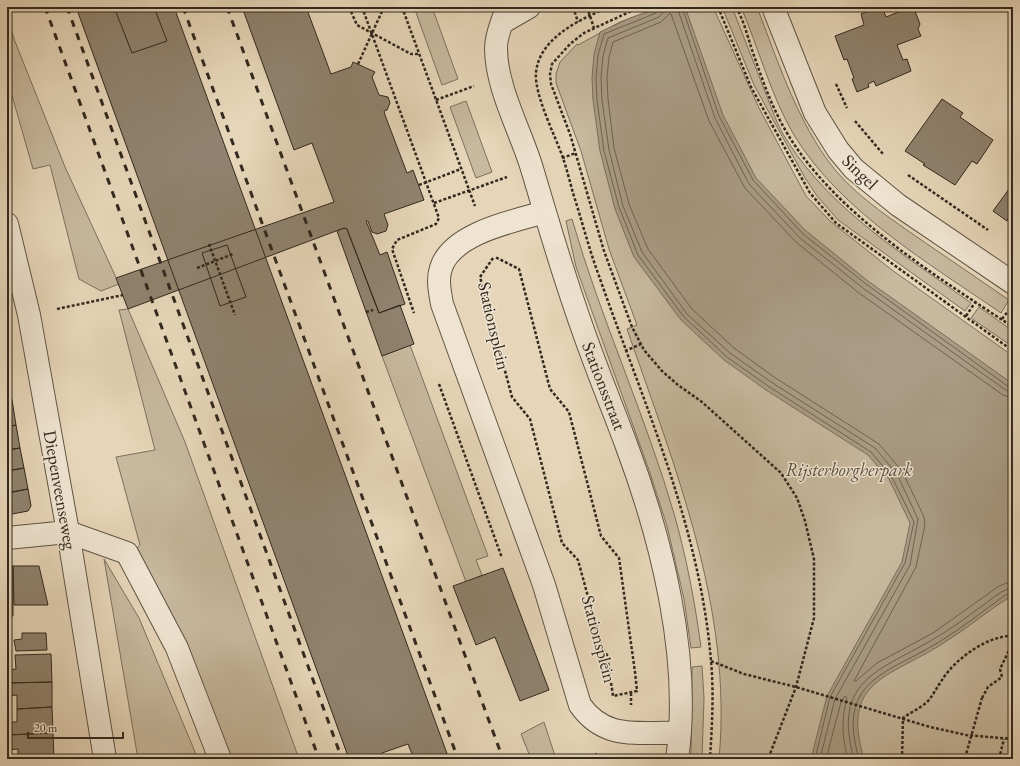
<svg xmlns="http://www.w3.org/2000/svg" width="1020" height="766" font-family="'EB Garamond',serif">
<rect width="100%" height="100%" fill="#e6d5b8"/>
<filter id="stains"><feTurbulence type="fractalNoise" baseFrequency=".005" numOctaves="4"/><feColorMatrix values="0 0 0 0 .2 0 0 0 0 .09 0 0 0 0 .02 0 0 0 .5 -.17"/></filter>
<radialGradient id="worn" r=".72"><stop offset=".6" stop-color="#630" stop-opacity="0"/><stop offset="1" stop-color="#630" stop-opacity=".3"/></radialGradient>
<!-- green -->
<path fill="#c7b89e" stroke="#7c705e" d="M 414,7 L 432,7 L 458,79 L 442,85 Z
M 661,7 L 713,7 L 759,108 L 806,196 L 830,221 L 892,270 L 1013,356 L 1013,759 L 719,759 C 733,609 675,468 627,329 L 637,325 L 609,249 L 581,151 L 556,83 L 556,74 L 560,62 L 577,44 L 578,45 L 620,22 Z
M 722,7 L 732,7 C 743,34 753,62 764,89 C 771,106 777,126 788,142 C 833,212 905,255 971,303 L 965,311 L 838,220 L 817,196 L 805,178 L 754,85 Z
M 741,7 L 757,7 C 777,59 794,112 826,158 C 849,191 884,214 917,237 C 948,258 978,279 1009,300 L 1001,313 C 930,264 840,211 794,135 C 771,96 759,49 741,7 Z
M 7,15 L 14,39 L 65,167 L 119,284 L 101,291 L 79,279 L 50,165 L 33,169 L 7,78 Z
M 466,101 L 492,172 L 476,178 L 450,107 Z
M 572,219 C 601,320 646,416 675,517 C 687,560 695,603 701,647 L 691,648 L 684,599 L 667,526 L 649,470 L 576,267 L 566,221 Z
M 979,307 L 1013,331 L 1013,347 L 971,318 Z
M 128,309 L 185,442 L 299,759 L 227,759 L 137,548 L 140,545 L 116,457 L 155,450 L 119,310 Z
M 410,345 L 488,556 L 476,560 L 482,575 L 466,582 L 382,356 Z
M 104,559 L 139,618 L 198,759 L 138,759 Z
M 702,666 L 704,698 L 702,759 L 691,759 L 692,667 Z
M 544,722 L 556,759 L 531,759 L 521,734 Z"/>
<!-- water -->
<path fill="#a99b84" stroke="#796d5b" d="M 661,7 L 685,7 L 723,115 L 756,178 L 805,230 L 868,281 L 1013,384 L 1013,595 C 988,610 967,629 942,644 C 889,678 840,680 864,759 L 811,759 L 827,696 L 902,562 L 910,523 L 889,479 L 868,455 L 766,390 L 724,360 L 681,320 L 634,257 L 615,209 L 600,151 L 593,100 L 592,78 L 594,54 L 600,32 L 630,18 Z"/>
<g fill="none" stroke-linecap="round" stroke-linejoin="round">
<!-- shore -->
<path stroke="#6e6251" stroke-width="1" d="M 659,7 L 656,13 L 604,34 L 598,55 L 596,78 L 597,100 L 604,151 L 619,207 L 638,255 L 684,317 L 727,357 L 768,386 L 871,452 L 892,477 L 914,522 L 905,563 L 830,697 L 815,759
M 664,7 L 663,12 L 659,17 L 608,38 L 603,56 L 601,78 L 602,100 L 609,150 L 623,206 L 642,252 L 687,314 L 730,353 L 771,382 L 875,448 L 897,474 L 918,519 L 910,565 L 835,699 L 820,759
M 677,7 L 715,118 L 749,184 L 800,238 L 863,288 L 1007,391 L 1013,392
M 682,7 L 719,116 L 753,180 L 803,234 L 866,284 L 1009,387 L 1013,387
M 1013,398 L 1003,395 L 859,293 L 796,242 L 745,188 L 709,121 L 671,14 L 669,14 L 661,22 L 613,42 L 609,57 L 607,78 L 608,99 L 614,148 L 629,204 L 648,249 L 692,309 L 734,348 L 774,377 L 879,444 L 902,471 L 924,517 L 925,525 L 916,567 L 854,681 L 856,681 L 877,663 L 933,633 L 999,586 L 1013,581
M 826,759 L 841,702 L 845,696 L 847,698 C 841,720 842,738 848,759
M 854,759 C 831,678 881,671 937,637 C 959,624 980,607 1001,592 L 1013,587
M 859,759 C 836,680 885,675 939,642 C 962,628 983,611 1004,596 L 1013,592"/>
</g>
<!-- building -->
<path fill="#90826e" stroke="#32291e" d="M 76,7 L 174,7 L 449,759 L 414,759 L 408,744 L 382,753 L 384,759 L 349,759 Z
M 114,7 L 154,7 L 167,41 L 132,53 Z
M 242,7 L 306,7 L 331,74 L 351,67 L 353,62 L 375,72 L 372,77 L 379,95 L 388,97 L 390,103 L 387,110 L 384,111 L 385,115 L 407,173 L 413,170 L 424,200 L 384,214 L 388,225 L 386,231 L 377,234 L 372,232 L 368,221 L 366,221 L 380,255 L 387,252 L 405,304 L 379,313 L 347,229 L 344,228 L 128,309 L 116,278 L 334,202 L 312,143 L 294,150 Z
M 879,7 L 882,7 L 886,17 L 911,7 L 915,11 L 920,24 L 918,29 L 921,36 L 897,45 L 903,60 L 907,59 L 911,71 L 876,86 L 874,81 L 868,84 L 869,87 L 857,92 L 852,79 L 854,78 L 847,59 L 844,60 L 835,36 L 864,25 L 861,14 Z
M 942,99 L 963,113 L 960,117 L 993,140 L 977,164 L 972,161 L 955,185 L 923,165 L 925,164 L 905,151 Z
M 1013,180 L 1013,222 L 1008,218 L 1007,221 L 993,211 L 1012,185 L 1010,185 Z
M 344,228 L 347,229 L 379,313 L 400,305 L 414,344 L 382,356 L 337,231 Z
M 227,245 L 246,297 L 220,306 L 202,253 Z
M 7,376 L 12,400 L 7,401 Z
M 12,400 L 16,425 L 7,427 L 7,401 Z
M 16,425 L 20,448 L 7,450 L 7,427 Z
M 20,448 L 24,468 L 7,471 L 7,450 Z
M 24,468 L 28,489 L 7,493 L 7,471 Z
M 28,489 L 31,506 L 28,511 L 7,515 L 7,493 Z
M 7,566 L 13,566 L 13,616 L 7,616 Z
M 13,566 L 39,566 L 48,605 L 14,605 Z
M 503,568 L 549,690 L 520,701 L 495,637 L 476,645 L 453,586 Z
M 22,633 L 46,633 L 47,650 L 16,651 L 14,640 L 22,639 Z
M 51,654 L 52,682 L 7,683 L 7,670 L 16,669 L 15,655 Z
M 52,682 L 52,707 L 17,709 L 17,695 L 7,696 L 7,683 Z
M 52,707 L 53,733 L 7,735 L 7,722 L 17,722 L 17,709 Z
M 53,733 L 54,759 L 18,759 L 18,749 L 7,750 L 7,735 Z"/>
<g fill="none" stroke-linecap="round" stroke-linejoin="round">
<defs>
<path id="minor" d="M 507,7 C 503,21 496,34 496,48 C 496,89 522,133 533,172 C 552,236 571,300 595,363 C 605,390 616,417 626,444 C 661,537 692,659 677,759
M 773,7 L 815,113 L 838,150 L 854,169 L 898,205 L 1013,283
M 503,22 L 529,7
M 545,212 C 514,221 452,233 441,268 C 437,280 440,292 442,304 L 544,585 L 580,705 C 606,742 641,731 680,733
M 7,224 L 29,315 L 68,532 L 105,759
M 7,538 L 68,532 L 127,553 L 177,648 L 220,759"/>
</defs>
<!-- minor casing -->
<use href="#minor" stroke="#5f5444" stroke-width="24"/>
<!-- path -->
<path stroke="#32291e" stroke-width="2.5" stroke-dasharray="3 2" stroke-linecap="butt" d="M 349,7 L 357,25 L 411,54 L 419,54
M 362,7 L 439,218 L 436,224 L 397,240 L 392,249 L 414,313
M 402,7 L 475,206
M 573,7 L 578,22
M 587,7 L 594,28
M 609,7 C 581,19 540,37 536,72 C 534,95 555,135 563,158 C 567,170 570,182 573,193 C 582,221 589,249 599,276 C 643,402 700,526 711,661 C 714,693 712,726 710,759
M 640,7 L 584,33 L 570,44 L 552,64 L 550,74 L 551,84 L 570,134 L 604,251 L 632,327 L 644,350 L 662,371 L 678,385 L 702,402 L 781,473 L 797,498 L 805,521 L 814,559 L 814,618 L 796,687 L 768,759
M 718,7 L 751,87 L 810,193 L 836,223 L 1013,351
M 736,7 C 743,19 747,34 751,47 C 761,76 771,106 787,133 C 835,214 936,276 1013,327
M 358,64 L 384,7
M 836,84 L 847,108
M 436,100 L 474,86
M 855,121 L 883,154
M 562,158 L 576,153
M 908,175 L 988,230
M 419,185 L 461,169
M 434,203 L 507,177
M 209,244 L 235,315
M 493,258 L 480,277 L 512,397 L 530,419 L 562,543 L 578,560 L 602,648 L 607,655 L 613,696 L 637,691 L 635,672 L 619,558 L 601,536 L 569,412 L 550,389 L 519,269 L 495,257
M 197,268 L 233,254
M 57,309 L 123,295
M 366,312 L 373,310
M 966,316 L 976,301
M 1002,319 L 1009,310
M 625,351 L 641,344
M 439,384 L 502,558
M 711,661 L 744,674 L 796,687 L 930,727 L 966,735 L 1013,739
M 631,693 L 631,705
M 982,698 L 988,687 L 1002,677 L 1000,669 L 1013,642
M 595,754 L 605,759
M 902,759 L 903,718 C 911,712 921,708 928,701 C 934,694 937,687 942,680 C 955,659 988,635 1013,636
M 964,759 L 965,758
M 999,759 L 1004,739"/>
<!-- minor -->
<use href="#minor" stroke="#efe4d1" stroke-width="22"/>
<!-- rail -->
<path stroke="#32291e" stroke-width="3" stroke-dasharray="7 7" stroke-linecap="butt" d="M 45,7 L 319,759
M 67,7 L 342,759
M 183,7 L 458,759
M 227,7 L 503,759"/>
<!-- path-bridge -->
<path stroke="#32291e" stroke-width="2.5" stroke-dasharray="3 2" stroke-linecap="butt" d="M 965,758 L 982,698"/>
</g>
<g text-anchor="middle" stroke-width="3" stroke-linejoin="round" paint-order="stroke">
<!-- street labels -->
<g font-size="18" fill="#32291e" stroke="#efe4d1">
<text transform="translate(860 172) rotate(44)" y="6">Singel</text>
<text transform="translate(494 326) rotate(77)" y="6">Stationsplein</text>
<text transform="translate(604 386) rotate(69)" y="6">Stationsstraat</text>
<text transform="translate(60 490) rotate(80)" y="6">Diepenveenseweg</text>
<text transform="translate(599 639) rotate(75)" y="6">Stationsplein</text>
</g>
<!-- park labels -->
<g font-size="18" font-style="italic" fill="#574d3e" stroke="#efe4d1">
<text x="849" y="476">Rijsterborgherpark</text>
</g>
</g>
<!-- margin -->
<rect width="1020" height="766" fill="none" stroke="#e6d5b8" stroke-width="24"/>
<rect x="8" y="8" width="1004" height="750" fill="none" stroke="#32291e" stroke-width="2"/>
<rect x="12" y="12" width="996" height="742" fill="none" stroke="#32291e"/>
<!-- scale -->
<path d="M28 732v6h95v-6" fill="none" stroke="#32291e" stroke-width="2"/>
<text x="34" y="732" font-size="12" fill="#32291e" stroke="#efe4d1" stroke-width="3" paint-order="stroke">20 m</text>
<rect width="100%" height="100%" filter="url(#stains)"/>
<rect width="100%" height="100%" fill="url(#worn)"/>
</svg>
